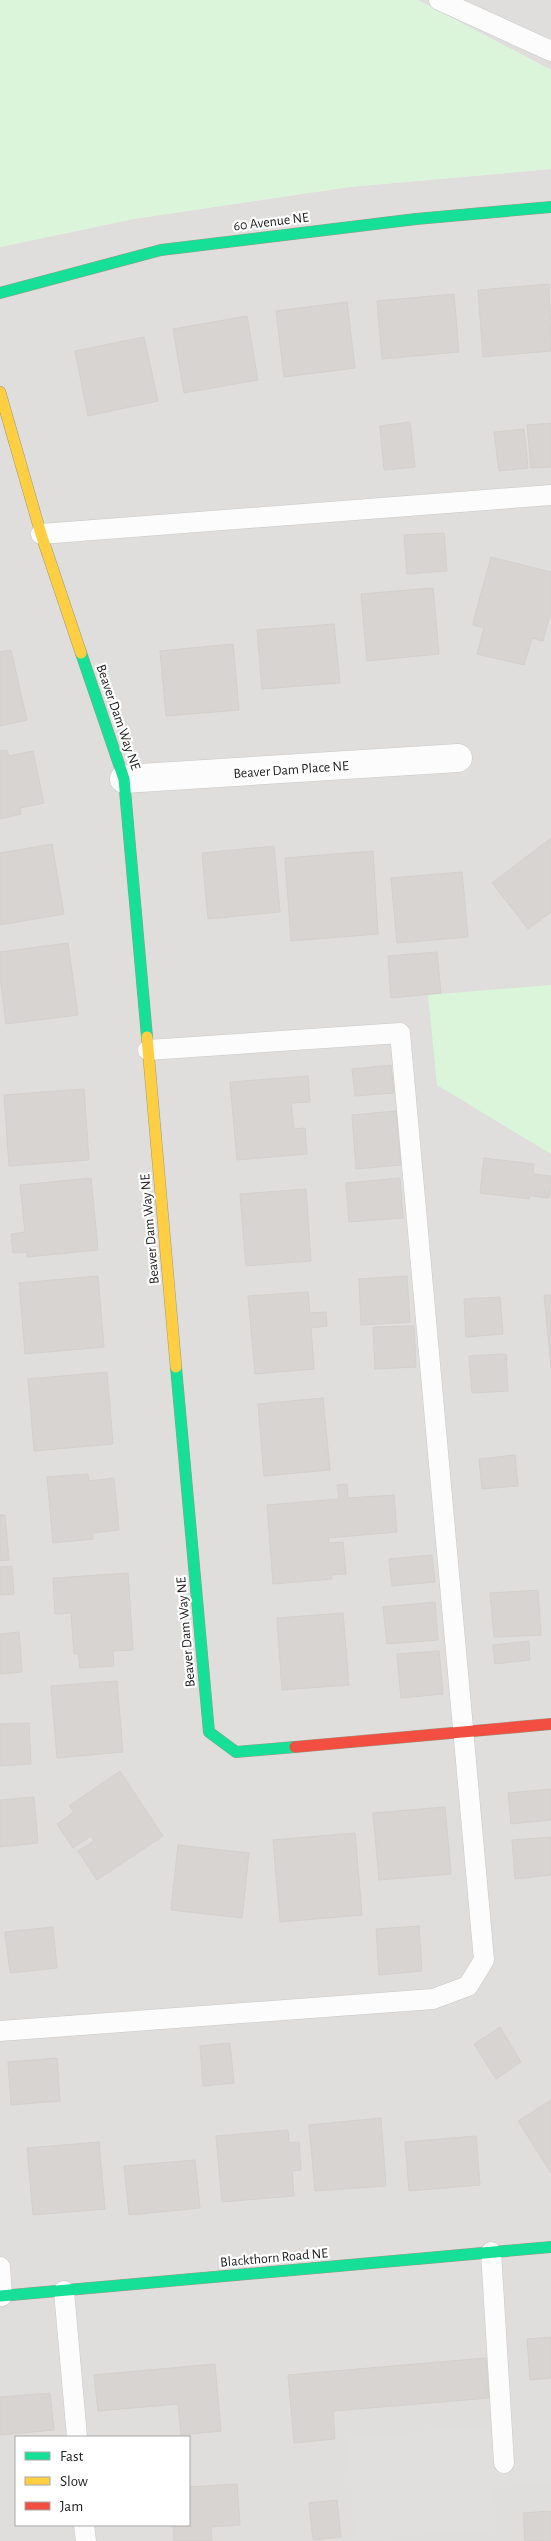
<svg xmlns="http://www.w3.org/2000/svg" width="551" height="2541" font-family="'Alegreya Sans',sans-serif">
<rect width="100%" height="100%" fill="#f0eeeb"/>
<!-- residential -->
<path fill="#dfdedc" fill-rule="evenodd" d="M 418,0 L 551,0 L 551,70 Z
M 551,169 L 551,2541 L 0,2541 L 0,247 L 133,219 L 349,187 ZM 16,2437 L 189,2437 L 189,2525 L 16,2525 Z"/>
<!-- park -->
<path fill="#daf5da" d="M 0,0 L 418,0 L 551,70 L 551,169 L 349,187 L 133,219 L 0,247 Z
M 551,985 L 551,1154 L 437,1085 L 428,995 Z"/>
<!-- parking -->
<path fill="#e0dfde" d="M 551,2420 L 551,2484 L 494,2488 L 496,2529 L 355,2540 L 348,2438 Z"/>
<!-- building -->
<path fill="#d7d4d2" stroke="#d3d0cc" d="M 549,284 L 551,351 L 483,357 L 478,290 Z
M 454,294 L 459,352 L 382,359 L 377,301 Z
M 347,302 L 355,368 L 284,377 L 276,311 Z
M 247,316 L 258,380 L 184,393 L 173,329 Z
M 144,337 L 158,401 L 88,416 L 75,351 Z
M 410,422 L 415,467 L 384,470 L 380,426 Z
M 551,423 L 551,467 L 531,468 L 527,425 Z
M 524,429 L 528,468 L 499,471 L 494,432 Z
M 444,533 L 447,571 L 407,574 L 404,535 Z
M 491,557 L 551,572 L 551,612 L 543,641 L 532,638 L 524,665 L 477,654 L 484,628 L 473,625 L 474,619 Z
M 433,588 L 439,654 L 367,661 L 361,594 Z
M 334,624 L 340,683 L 262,689 L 257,630 Z
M 233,644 L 239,710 L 166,716 L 160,651 Z
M 11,650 L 27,720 L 0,726 L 0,652 Z
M 7,750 L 9,756 L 33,751 L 44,803 L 20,808 L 21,814 L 0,819 L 0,751 Z
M 551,838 L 551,912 L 528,929 L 492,883 Z
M 52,844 L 64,914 L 0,925 L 0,853 Z
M 274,846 L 280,912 L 208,919 L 202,853 Z
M 373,851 L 378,934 L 291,941 L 285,858 Z
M 462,872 L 468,937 L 397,943 L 391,878 Z
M 68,943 L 78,1015 L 6,1024 L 0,976 L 0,952 Z
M 437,952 L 441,993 L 391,998 L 388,956 Z
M 391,1065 L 394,1093 L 355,1096 L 352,1069 Z
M 308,1076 L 310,1102 L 291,1103 L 294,1129 L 305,1128 L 307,1154 L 237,1160 L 230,1082 Z
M 84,1089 L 89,1160 L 9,1166 L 4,1095 Z
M 396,1111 L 401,1165 L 356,1169 L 352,1115 Z
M 484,1158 L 534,1164 L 533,1174 L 551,1176 L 549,1198 L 530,1196 L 529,1199 L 480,1193 Z
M 91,1178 L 98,1250 L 27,1257 L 27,1252 L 13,1253 L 11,1234 L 25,1232 L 20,1185 Z
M 400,1178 L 403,1218 L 349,1222 L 346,1183 Z
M 306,1189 L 311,1261 L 246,1266 L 240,1194 Z
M 98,1276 L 104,1347 L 25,1354 L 19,1283 Z
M 407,1276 L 410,1322 L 361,1325 L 359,1279 Z
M 308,1292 L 310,1313 L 326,1312 L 327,1326 L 311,1328 L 314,1369 L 255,1374 L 248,1296 Z
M 544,1295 L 551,1295 L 551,1368 Z
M 500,1297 L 503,1334 L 466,1337 L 464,1299 Z
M 414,1326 L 416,1367 L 375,1369 L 373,1327 Z
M 506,1354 L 508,1391 L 472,1393 L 469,1356 Z
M 107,1372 L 113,1444 L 34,1451 L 28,1379 Z
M 323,1398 L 330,1470 L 264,1476 L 258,1404 Z
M 515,1455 L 518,1486 L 482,1489 L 479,1459 Z
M 88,1474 L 89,1481 L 114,1478 L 119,1530 L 93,1533 L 93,1539 L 53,1543 L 47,1477 Z
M 347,1484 L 348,1498 L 394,1495 L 397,1532 L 328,1538 L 329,1543 L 343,1542 L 346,1574 L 331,1575 L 332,1579 L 273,1584 L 267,1505 L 339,1499 L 337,1485 Z
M 0,1515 L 5,1515 L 9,1560 L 0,1561 Z
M 432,1555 L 435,1582 L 392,1586 L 389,1559 Z
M 12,1566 L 14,1594 L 0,1595 L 0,1567 Z
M 128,1573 L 133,1650 L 113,1651 L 114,1666 L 80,1668 L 78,1654 L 74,1654 L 71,1613 L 55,1614 L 53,1578 Z
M 538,1590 L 541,1635 L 494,1637 L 490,1593 Z
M 435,1602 L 438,1640 L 387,1644 L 383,1607 Z
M 343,1613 L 349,1685 L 282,1690 L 277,1618 Z
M 19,1632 L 22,1672 L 0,1674 L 0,1634 Z
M 529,1641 L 530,1660 L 495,1664 L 493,1645 Z
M 439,1651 L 443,1694 L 401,1698 L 397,1654 Z
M 117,1681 L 123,1752 L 57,1758 L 51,1686 Z
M 29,1723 L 31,1764 L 0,1766 L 0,1724 Z
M 120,1771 L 163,1836 L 97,1880 L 78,1851 L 94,1841 L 91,1836 L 73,1848 L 57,1824 L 74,1812 L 69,1806 Z
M 551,1789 L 551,1820 L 511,1824 L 508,1793 Z
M 34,1797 L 38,1843 L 0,1847 L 0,1800 Z
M 445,1807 L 451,1874 L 379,1880 L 373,1813 Z
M 355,1833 L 362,1915 L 280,1922 L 273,1840 Z
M 551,1837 L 551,1875 L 515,1879 L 512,1840 Z
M 178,1845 L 249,1853 L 242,1918 L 171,1910 Z
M 419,1926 L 422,1971 L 379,1975 L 376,1929 Z
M 53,1927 L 57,1968 L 10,1973 L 5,1932 Z
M 500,2027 L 521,2062 L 496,2079 L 474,2044 Z
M 230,2043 L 234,2083 L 203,2086 L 200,2046 Z
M 57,2058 L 60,2101 L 11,2105 L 8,2062 Z
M 551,2100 L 551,2173 L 518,2121 Z
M 381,2118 L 386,2186 L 315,2191 L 309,2125 Z
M 288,2130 L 289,2143 L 299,2142 L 301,2170 L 292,2171 L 294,2196 L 222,2202 L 216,2136 Z
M 476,2136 L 480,2185 L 409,2191 L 405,2142 Z
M 99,2142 L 105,2209 L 33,2215 L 27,2148 Z
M 195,2160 L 200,2208 L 129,2215 L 124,2166 Z
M 551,2337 L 551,2378 L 530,2380 L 527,2339 Z
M 486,2358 L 489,2398 L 333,2411 L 335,2439 L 294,2443 L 288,2375 Z
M 215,2364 L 221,2431 L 181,2435 L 178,2404 L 98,2411 L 94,2375 Z
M 50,2393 L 54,2430 L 0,2435 L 0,2397 Z
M 237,2484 L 240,2525 L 211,2527 L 212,2541 L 174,2541 L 173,2525 L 189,2525 L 189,2487 Z
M 337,2500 L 341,2537 L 313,2540 L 309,2503 Z
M 551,2511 L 551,2541 L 525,2541 L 523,2513 Z"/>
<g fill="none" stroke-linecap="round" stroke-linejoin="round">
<defs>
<path id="lane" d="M 439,0 L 551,51
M 41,534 L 551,495
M 0,2031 L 433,1999 L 468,1986 L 484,1960 L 400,1033 L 148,1050
M 491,2252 L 504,2463
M 0,2267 L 2,2296
M 64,2291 L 77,2437
M 84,2525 L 86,2541"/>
<path id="street" d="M 124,779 L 458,758"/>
<path id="fast" d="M 0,293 L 161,250 L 416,219 L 551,207
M 81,653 L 124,779 L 147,1037
M 176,1367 L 209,1732 L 236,1752 L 295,1747
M 0,2296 L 551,2247"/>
<path id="slow" d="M 0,392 L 41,534 L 81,653
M 147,1037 L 176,1367"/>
<path id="jam" d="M 295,1747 L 551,1724"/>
</defs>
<!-- lane casing -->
<use href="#lane" stroke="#c9c8c7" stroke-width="21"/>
<!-- street casing -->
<use href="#street" stroke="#c9c8c7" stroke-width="29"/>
<!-- fast casing -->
<use href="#fast" stroke="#999a82" stroke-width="12"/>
<!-- slow casing -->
<use href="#slow" stroke="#999a82" stroke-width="12"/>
<!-- jam casing -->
<use href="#jam" stroke="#999a82" stroke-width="12"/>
<!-- lane -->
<use href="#lane" stroke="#fdfcfc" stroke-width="20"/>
<!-- street -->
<use href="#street" stroke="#fdfcfc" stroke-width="28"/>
<!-- fast -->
<use href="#fast" stroke="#16e098" stroke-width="11"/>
<!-- slow -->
<use href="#slow" stroke="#ffcf43" stroke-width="11"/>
<!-- jam -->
<use href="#jam" stroke="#f24e42" stroke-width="11"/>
</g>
<g text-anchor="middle" stroke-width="4.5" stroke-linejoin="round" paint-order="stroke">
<!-- street labels -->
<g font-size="14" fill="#222" stroke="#fff">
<text transform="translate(271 221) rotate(-7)" y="5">60 Avenue NE</text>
<text transform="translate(119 717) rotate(71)" y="5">Beaver Dam Way NE</text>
<text transform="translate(291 769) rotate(-4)" y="5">Beaver Dam Place NE</text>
<text transform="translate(149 1229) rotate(-95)" y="5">Beaver Dam Way NE</text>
<text transform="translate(185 1632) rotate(-95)" y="5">Beaver Dam Way NE</text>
<text transform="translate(274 2257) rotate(-5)" y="5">Blackthorn Road NE</text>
</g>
</g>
<!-- legend -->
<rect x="15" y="2436" width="175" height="90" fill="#ffffff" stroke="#a7a7a7"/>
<rect x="25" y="2452" width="25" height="8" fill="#16e098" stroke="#a7a7a7"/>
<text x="60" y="2461" font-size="15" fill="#222222">Fast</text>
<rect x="25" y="2477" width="25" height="8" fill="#ffcf43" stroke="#a7a7a7"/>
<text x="60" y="2486" font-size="15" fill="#222222">Slow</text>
<rect x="25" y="2502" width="25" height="8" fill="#f24e42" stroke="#a7a7a7"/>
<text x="60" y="2511" font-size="15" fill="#222222">Jam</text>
</svg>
